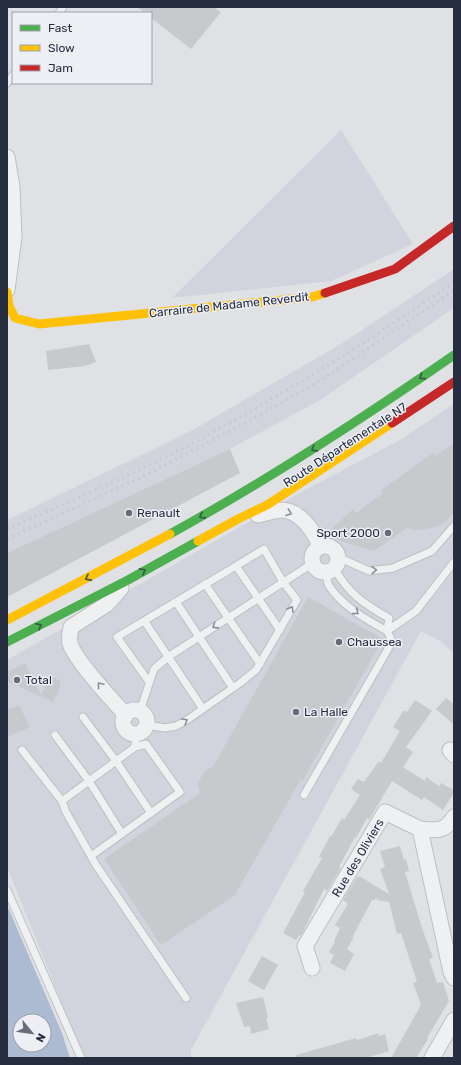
<svg xmlns="http://www.w3.org/2000/svg" width="461" height="1065" font-family="Rubik,sans-serif">
<rect width="100%" height="100%" fill="#e0e1e5"/>
<!-- built -->
<path fill="#d1d4dc" d="M 341,130 L 413,244 L 331,281 L 172,298 Z
M 454,269 L 454,308 L 320,400 L 230,449 L 7,553 L 7,520 L 189,432 L 341,344 Z
M 454,404 L 454,654 L 442,642 L 421,631 L 191,1050 L 191,1058 L 84,1058 L 7,867 L 7,660 L 303,491 L 400,440 Z"/>
<!-- water -->
<path fill="#acbad2" fill-rule="evenodd" d="M 7,905 L 62,1033 L 70,1058 L 7,1058 ZM 20,1021 L 44,1021 L 44,1045 L 20,1045 Z"/>
<!-- building -->
<path fill="#c8c9cd" d="M 137,7 L 214,7 L 221,12 L 191,49 L 151,18 L 151,13 L 145,13 Z
M 89,344 L 96,362 L 85,366 L 48,370 L 46,351 Z
M 454,443 L 454,512 L 448,520 L 439,526 L 428,529 L 416,530 L 407,528 L 374,551 L 338,540 L 331,530 L 353,509 L 356,513 L 383,493 L 381,490 L 433,453 L 435,456 Z
M 230,449 L 240,473 L 7,597 L 7,553 Z
M 308,597 L 383,639 L 303,780 L 301,779 L 235,895 L 161,945 L 104,859 L 200,793 L 198,783 L 205,770 L 213,767 Z
M 25,663 L 41,695 L 50,676 L 59,680 L 61,685 L 53,702 L 7,681 L 7,672 Z
M 446,698 L 454,704 L 454,725 L 436,709 Z
M 415,700 L 432,711 L 406,747 L 413,752 L 403,767 L 425,781 L 426,777 L 439,786 L 441,783 L 454,790 L 454,793 L 443,810 L 424,797 L 422,800 L 392,781 L 369,820 L 367,818 L 356,838 L 355,837 L 339,867 L 341,868 L 327,891 L 324,889 L 301,936 L 299,935 L 296,940 L 283,933 L 305,892 L 303,891 L 322,858 L 319,857 L 330,836 L 331,837 L 342,818 L 344,820 L 360,795 L 351,789 L 358,779 L 364,782 L 379,761 L 381,763 L 400,731 L 393,727 L 404,710 L 407,712 Z
M 19,705 L 30,727 L 7,737 L 7,710 Z
M 400,846 L 404,860 L 406,859 L 409,871 L 405,872 L 422,928 L 433,958 L 429,959 L 437,983 L 443,982 L 449,1001 L 427,1038 L 428,1039 L 416,1058 L 391,1058 L 421,1005 L 413,983 L 417,982 L 401,933 L 397,934 L 389,902 L 377,900 L 376,897 L 375,900 L 372,900 L 352,938 L 354,937 L 347,949 L 354,954 L 345,971 L 330,963 L 334,955 L 329,952 L 335,942 L 334,941 L 340,928 L 335,925 L 348,904 L 343,900 L 357,877 L 358,878 L 359,876 L 389,894 L 380,869 L 385,867 L 380,851 Z
M 262,956 L 278,965 L 264,990 L 248,981 Z
M 263,997 L 268,1017 L 266,1018 L 269,1029 L 251,1034 L 250,1026 L 244,1027 L 236,1003 Z
M 379,1033 L 379,1036 L 385,1034 L 389,1051 L 366,1058 L 297,1058 L 296,1055 L 356,1038 L 357,1040 Z"/>
<g fill="none" stroke-linecap="round" stroke-linejoin="round">
<defs>
<path id="lane" d="M 59,13 L 63,7
M 7,83 L 13,75
M 338,557 L 369,571 L 393,568 L 432,551 L 454,526
M 334,568 C 348,593 365,605 389,618 L 387,631
M 326,571 C 327,575 327,580 328,584 C 340,605 367,620 387,631
M 205,584 L 260,664
M 176,602 L 233,688
M 145,622 L 203,709
M 387,631 L 416,611 L 454,562
M 149,682 L 117,637 L 236,566 L 280,630
M 140,711 L 154,669 L 168,657 L 313,563
M 83,717 L 116,761 L 151,813
M 147,725 L 165,728 L 176,726 L 187,720 L 240,683 L 256,670 L 297,600 L 283,582 L 264,549 L 236,566
M 55,735 L 89,781 L 122,834
M 136,735 L 135,747 L 62,801 L 66,812 L 96,865 L 186,998
M 22,750 L 62,801
M 304,795 L 388,649 L 391,639 L 387,631
M 91,856 L 180,792 L 146,744 L 135,747
M 7,890 L 81,1058"/>
<path id="street" d="M 7,157 L 12,187 L 14,237 L 7,290
M 258,515 C 265,513 273,511 280,510 C 300,509 314,532 321,547
M312 559a13 13 0 1 1 26 0a13 13 0 1 1-26 0Z
M 121,588 L 107,604 L 71,627 C 70,632 69,638 70,643 C 74,659 113,701 126,715
M123 722a12 12 0 1 1 24 0a12 12 0 1 1-24 0Z
M 450,750 L 454,755
M 420,829 C 436,830 444,833 454,817
M 312,968 L 305,946 L 385,812 L 420,829 L 451,972 L 454,978
M 432,1058 L 454,1020"/>
</defs>
<!-- lane casing -->
<use href="#lane" stroke="#bebfc3" stroke-width="9"/>
<!-- street casing -->
<use href="#street" stroke="#bebfc3" stroke-width="17"/>
<!-- lane -->
<use href="#lane" stroke="#eff0f2" stroke-width="7"/>
<!-- street -->
<use href="#street" stroke="#eff0f2" stroke-width="15"/>
<!-- fast -->
<path stroke="#4caf50" stroke-width="9" d="M 170,534 C 268,480 362,419 454,355
M 7,642 L 128,580 L 198,541"/>
<!-- slow -->
<path stroke="#ffc107" stroke-width="9" d="M 7,292 L 9,306 L 15,318 L 39,324 L 312,297 L 325,293
M 198,541 L 238,519 L 267,505 L 392,423
M 7,620 L 170,534"/>
<!-- jam -->
<path stroke="#c62828" stroke-width="9" d="M 325,293 L 395,269 L 454,226
M 392,423 L 454,382"/>
<!-- rail -->
<path stroke="#c8cacd" stroke-width="3" stroke-dasharray="2 4" stroke-linecap="butt" d="M 7,529 C 77,498 148,468 215,431 C 297,386 377,336 454,282
M 7,539 L 146,475 L 264,413 L 331,374 L 454,290"/>
</g>
<!-- one-way arrows -->
<defs><path id="oneway-chevron" d="M-2-3.5L2.5 0L-2 3.5" fill="none" stroke-width="1.6" stroke-linecap="round" stroke-linejoin="round"/></defs>
<g stroke="#335a45">
<use href="#oneway-chevron" transform="translate(422 377) rotate(146)"/>
<use href="#oneway-chevron" transform="translate(314 449) rotate(148)"/>
<use href="#oneway-chevron" transform="translate(202 516) rotate(152)"/>
<use href="#oneway-chevron" transform="translate(143 571) rotate(-29)"/>
<use href="#oneway-chevron" transform="translate(88 578) rotate(152)"/>
<use href="#oneway-chevron" transform="translate(39 626) rotate(-27)"/>
</g>
<g stroke="#8a8e98">
<use href="#oneway-chevron" transform="translate(289 513) rotate(20)"/>
<use href="#oneway-chevron" transform="translate(374 570) rotate(-4)"/>
<use href="#oneway-chevron" transform="translate(291 609) rotate(-60)"/>
<use href="#oneway-chevron" transform="translate(356 612) rotate(36)"/>
<use href="#oneway-chevron" transform="translate(215 626) rotate(147)"/>
<use href="#oneway-chevron" transform="translate(100 685) rotate(-130)"/>
<use href="#oneway-chevron" transform="translate(185 721) rotate(-30)"/>
</g>
<!-- markers -->
<g fill="#676c79" stroke="#edeff5" stroke-width="1.5">
<circle cx="129" cy="513" r="4"/>
<circle cx="388" cy="533" r="4"/>
<circle cx="339" cy="642" r="4"/>
<circle cx="17" cy="680" r="4"/>
<circle cx="296" cy="712" r="4"/>
</g>
<g text-anchor="middle" stroke-width="3" stroke-linejoin="round" paint-order="stroke">
<!-- street labels -->
<g font-size="12" fill="#262d3f" stroke="#edeff5">
<text transform="translate(229 305) rotate(-6)" y="4">Carraire de Madame Reverdit</text>
<text transform="translate(345 445) rotate(-33)" y="4">Route Départementale N7</text>
<text transform="translate(358 858) rotate(-59)" y="4">Rue des Oliviers</text>
</g>
<!-- poi labels -->
<g font-size="12" fill="#262d3f" stroke="#edeff5" text-anchor="start">
<text x="137" y="517">Renault</text>
<text x="380" y="537" text-anchor="end">Sport 2000</text>
<text x="347" y="646">Chaussea</text>
<text x="25" y="684">Total</text>
<text x="304" y="716">La Halle</text>
</g>
</g>
<!-- border -->
<rect width="461" height="1065" fill="none" stroke="#262d3f" stroke-width="16"/>
<!-- legend -->
<rect x="12" y="12" width="140" height="72" fill="#edeff5" stroke="#9da1ac"/>
<rect x="20" y="25" width="20" height="6" fill="#4caf50" stroke="#9da1ac"/>
<text x="48" y="32" font-size="12" fill="#262d3f">Fast</text>
<rect x="20" y="45" width="20" height="6" fill="#ffc107" stroke="#9da1ac"/>
<text x="48" y="52" font-size="12" fill="#262d3f">Slow</text>
<rect x="20" y="65" width="20" height="6" fill="#c62828" stroke="#9da1ac"/>
<text x="48" y="72" font-size="12" fill="#262d3f">Jam</text>
<!-- north arrow -->
<g transform="translate(32 1033) rotate(119)"><circle r="19" fill="#edeff5" stroke="#9da1ac"/>
<path d="M0-3L7 15L0 10L-7 15Z" fill="#676c79"/>
<text y="-6" font-size="11" font-weight="bold" text-anchor="middle" fill="#262d3f">N</text>
</g>
</svg>
